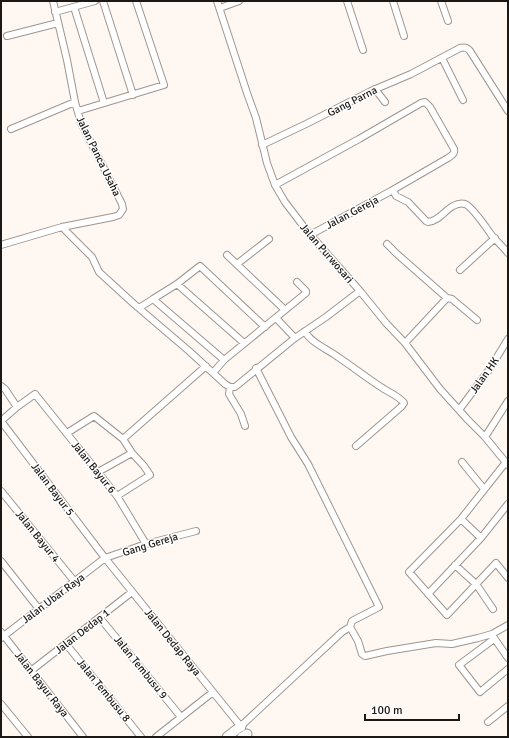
<svg xmlns="http://www.w3.org/2000/svg" width="509" height="738" font-family="Signika,sans-serif">
<rect width="100%" height="100%" fill="#fef7f2"/>
<g fill="none" stroke-linecap="round" stroke-linejoin="round">
<defs>
<path id="street" d="M 103,1 L 133,95
M 217,1 L 247,93 L 256,118 L 267,163 L 275,185 L 285,202 L 307,231 L 360,291 L 386,323 L 405,343 L 440,389 L 468,420 L 485,437 L 508,465
M 347,1 L 363,50
M 393,1 L 404,36
M 441,1 L 448,21
M 74,7 L 104,103
M 220,8 L 239,1
M 55,12 L 95,1
M 7,36 L 58,23
M 442,58 L 463,100
M 375,89 L 385,102
M 78,111 L 164,85 L 136,1
M 11,129 L 75,102
M 262,145 L 306,124 L 371,91 L 411,74 L 460,48 C 464,47 467,47 470,51 L 508,111
M 275,185 L 359,139 L 421,103 L 425,102 L 430,107 L 454,149 C 455,154 452,155 448,158 L 391,191 L 310,235
M 393,190 L 396,196 L 408,202 L 426,221 L 428,222 C 439,221 444,211 453,206 C 457,204 461,203 465,204 C 473,207 487,229 493,237 C 498,242 503,247 508,253
M 62,227 L 92,257 L 99,272 L 134,304 L 189,351 L 225,384 L 230,387 L 235,387 L 295,338 L 326,317 L 360,291
M 387,244 L 397,254 L 447,298 L 452,299 L 477,320
M 1,245 L 62,227 L 113,217 L 119,215 L 123,209 L 122,204 L 81,123 L 75,102 L 67,60 L 53,1
M 227,255 L 285,310
M 237,264 L 269,239
M 460,270 L 495,238
M 177,284 L 244,343
M 153,299 L 177,284 L 200,266 L 265,327
M 139,308 L 153,299 L 224,360
M 276,318 L 295,338
M 305,331 C 309,342 329,350 338,357 C 353,367 367,378 381,387 C 388,392 399,396 404,403 L 401,407 L 356,446
M 405,343 L 447,298
M 213,373 L 224,360 L 306,293 L 306,291 L 297,282
M 1,386 L 5,389 L 17,407
M 230,387 L 229,394 L 241,414 L 245,426
M 459,410 L 489,370 L 508,339
M 1,421 L 105,558 L 242,728
M 1,421 L 17,407 L 35,394 L 117,496 L 146,544
M 67,433 L 94,416 L 123,439 L 206,366
M 485,437 L 508,401
M 462,462 L 484,489
M 506,462 L 461,519 L 409,572 L 447,615 L 496,563 L 508,578
M 98,472 L 132,453
M 1,491 L 75,582
M 117,496 L 150,475 L 144,466 L 132,453 L 123,439
M 481,538 L 508,504
M 1,561 L 39,609
M 455,565 L 476,584 L 493,609
M 428,594 L 481,538 L 461,519
M 100,618 L 181,717
M 350,627 L 358,641 L 362,654 L 365,656 L 387,651 L 436,643 L 452,644 L 478,638 L 492,634 L 508,625
M 1,632 L 83,737
M 492,635 L 508,658
M 1,638 L 105,558 L 146,544 L 196,531
M 494,639 L 459,665 L 480,692 L 508,669
M 66,644 L 141,737
M 32,670 L 132,592
M 1,704 L 28,737
M 488,722 L 508,706
M 241,726 L 342,632 L 350,627 L 352,621 L 379,607 L 308,464 L 291,437 L 256,368
M 156,737 L 213,692"/>
<path id="secondary" d="M 227,737 L 241,726
M 242,737 L 247,734"/>
</defs>
<!-- street casing -->
<use href="#street" stroke="#a1958e" stroke-width="8"/>
<!-- secondary casing -->
<use href="#secondary" stroke="#a1958e" stroke-width="11"/>
<!-- street -->
<use href="#street" stroke="#fff" stroke-width="6"/>
<!-- secondary -->
<use href="#secondary" stroke="#fff" stroke-width="9"/>
</g>
<g text-anchor="middle" stroke-width="3" stroke-linejoin="round" paint-order="stroke">
<!-- street labels -->
<g font-size="11" fill="#1c1815" stroke="#fff">
<text transform="translate(352 101) rotate(-27)" y="4">Gang Parna</text>
<text transform="translate(99 156) rotate(64)" y="4">Jalan Panca Usaha</text>
<text transform="translate(352 212) rotate(-28)" y="4">Jalan Gereja</text>
<text transform="translate(327 253) rotate(49)" y="4">Jalan Purwosari</text>
<text transform="translate(484 375) rotate(-55)" y="4">Jalan HK</text>
<text transform="translate(94 467) rotate(51)" y="4">Jalan Bayur 6</text>
<text transform="translate(53 489) rotate(53)" y="4">Jalan Bayur 5</text>
<text transform="translate(38 536) rotate(51)" y="4">Jalan Bayur 4</text>
<text transform="translate(150 544) rotate(-17)" y="4">Gang Gereja</text>
<text transform="translate(53 598) rotate(-37)" y="4">Jalan Ubar Raya</text>
<text transform="translate(82 631) rotate(-38)" y="4">Jalan Dedap 1</text>
<text transform="translate(173 642) rotate(51)" y="4">Jalan Dedap Raya</text>
<text transform="translate(141 667) rotate(51)" y="4">Jalan Tembusu 9</text>
<text transform="translate(42 684) rotate(52)" y="4">Jalan Bayur Raya</text>
<text transform="translate(104 690) rotate(51)" y="4">Jalan Tembusu 8</text>
</g>
</g>
<!-- border -->
<rect width="509" height="738" fill="none" stroke="#1c1815" stroke-width="4"/>
<!-- scale -->
<path d="M365 714v6h94v-6" fill="none" stroke="#1c1815" stroke-width="2"/>
<text x="371" y="714" font-size="12" fill="#1c1815" stroke="#ffffff" stroke-width="3" paint-order="stroke">100 m</text>
</svg>
